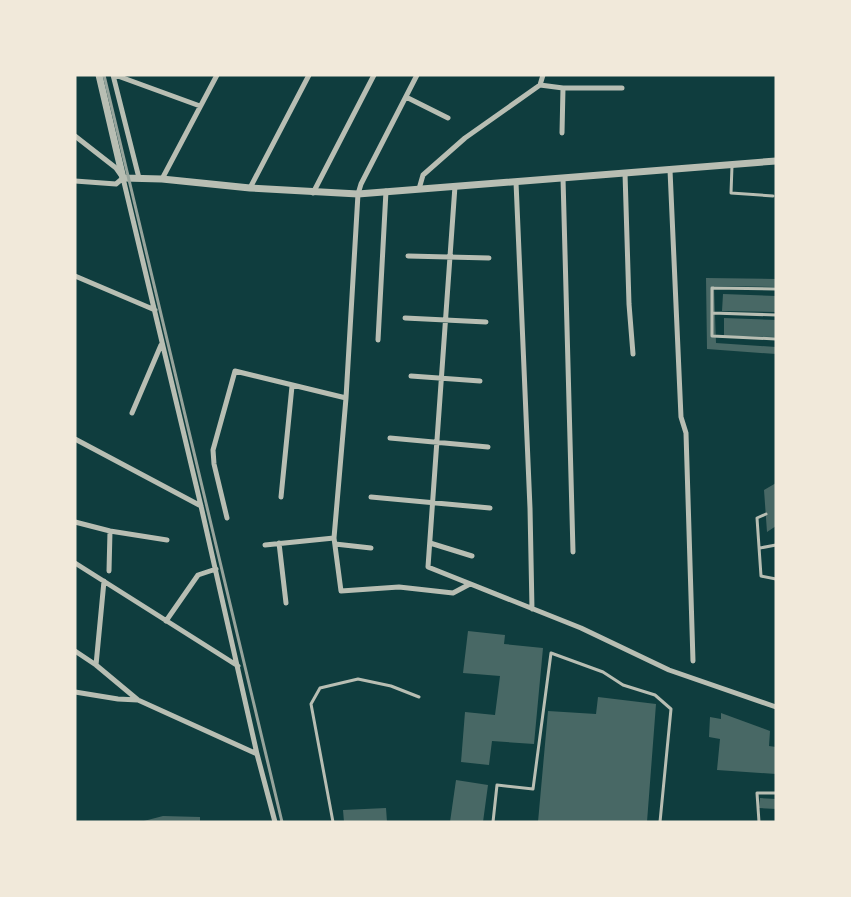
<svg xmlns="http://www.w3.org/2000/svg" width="851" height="897" font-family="Karla,sans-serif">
<rect width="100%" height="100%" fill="#0f3d3e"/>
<!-- building -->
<path fill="#486865" d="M 706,278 L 776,279 L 776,287 L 714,286 L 716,343 L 776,347 L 776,354 L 707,349 Z
M 723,294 L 776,296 L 776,312 L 722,311 Z
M 724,318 L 776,320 L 776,337 L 724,336 Z
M 776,483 L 776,526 L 767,532 L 764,490 Z
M 468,631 L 505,635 L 504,644 L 543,648 L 534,744 L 492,741 L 489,765 L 461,762 L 465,712 L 495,715 L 500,676 L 463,673 Z
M 598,697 L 656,704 L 647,822 L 538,822 L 548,711 L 596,714 Z
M 721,713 L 770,731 L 769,746 L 776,747 L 776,774 L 717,770 L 720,739 L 709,737 L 710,717 L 721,719 Z
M 456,780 L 488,785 L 483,822 L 450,822 Z
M 760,798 L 776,799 L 776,809 L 759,808 Z
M 386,808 L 387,822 L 344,822 L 343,810 Z
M 163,816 L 200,817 L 200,822 L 140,822 Z"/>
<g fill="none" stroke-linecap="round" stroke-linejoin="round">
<!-- service -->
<path stroke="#b8beb3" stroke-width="3" d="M 732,166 L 731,193 L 773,196
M 776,289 L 712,288 L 712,336 L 776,339
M 712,313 L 776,315
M 766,514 L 757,518 L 761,576 L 776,579
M 760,548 L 776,545
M 333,822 L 311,704 L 320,688 L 358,679 L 391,686 L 419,697
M 493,822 L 497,785 L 533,789 L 551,653 L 603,672 L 623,685 L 655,695 L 671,709 L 660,822
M 759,822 L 757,793 L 776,793"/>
<!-- minor -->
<path stroke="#b8beb3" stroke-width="5" d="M 113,75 L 139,178
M 115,75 L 200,106
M 417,75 L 361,184 L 358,194 L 346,398 L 334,538 L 341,591 L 399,587 L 453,593 L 470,584
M 540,85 L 563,88 L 622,88
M 540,85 L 543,75
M 406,97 L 448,118
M 562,133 L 563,88
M 75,136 L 116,168 L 123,178 L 201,506 L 257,754 L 275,822
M 670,170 L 681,417 L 686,433 L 693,661
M 625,173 L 629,304 L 633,354
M 563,178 L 573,552
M 162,179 L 217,75
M 75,181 L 116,184 L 123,178
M 516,182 L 530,508 L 532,609
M 455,186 L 428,567 L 581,628 L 669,670 L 776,707
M 250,188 L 309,75
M 419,189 L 423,175 L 465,138 L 540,85
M 313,193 L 374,75
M 408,256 L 489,258
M 75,276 L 155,310
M 405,318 L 486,322
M 378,340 L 386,191
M 411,376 L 480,381
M 132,413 L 161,345
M 390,438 L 488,447
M 75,439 L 201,506
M 281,497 L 292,386
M 371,497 L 490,508
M 227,518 L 214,464 L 213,450 L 235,371 L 346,398
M 75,522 L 110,531 L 167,540
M 279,543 L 286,603
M 430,543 L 472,556
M 335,544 L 371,548
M 265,545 L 334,538
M 75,563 L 238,666
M 109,571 L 110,531
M 166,621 L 198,575 L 216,569
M 75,651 L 96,665 L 138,700 L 257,754
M 96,665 L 104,581
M 75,692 L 118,699 L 138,700"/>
<!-- tertiary -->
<path stroke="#b8beb3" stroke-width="7" d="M 99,75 L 123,178 L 162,179 L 250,188 L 358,194 L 776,161"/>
<!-- rail -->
<path stroke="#97a49c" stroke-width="3" d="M 104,75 L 282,822"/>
</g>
<!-- border -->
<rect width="851" height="897" fill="none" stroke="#f1e9da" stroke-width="153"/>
</svg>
